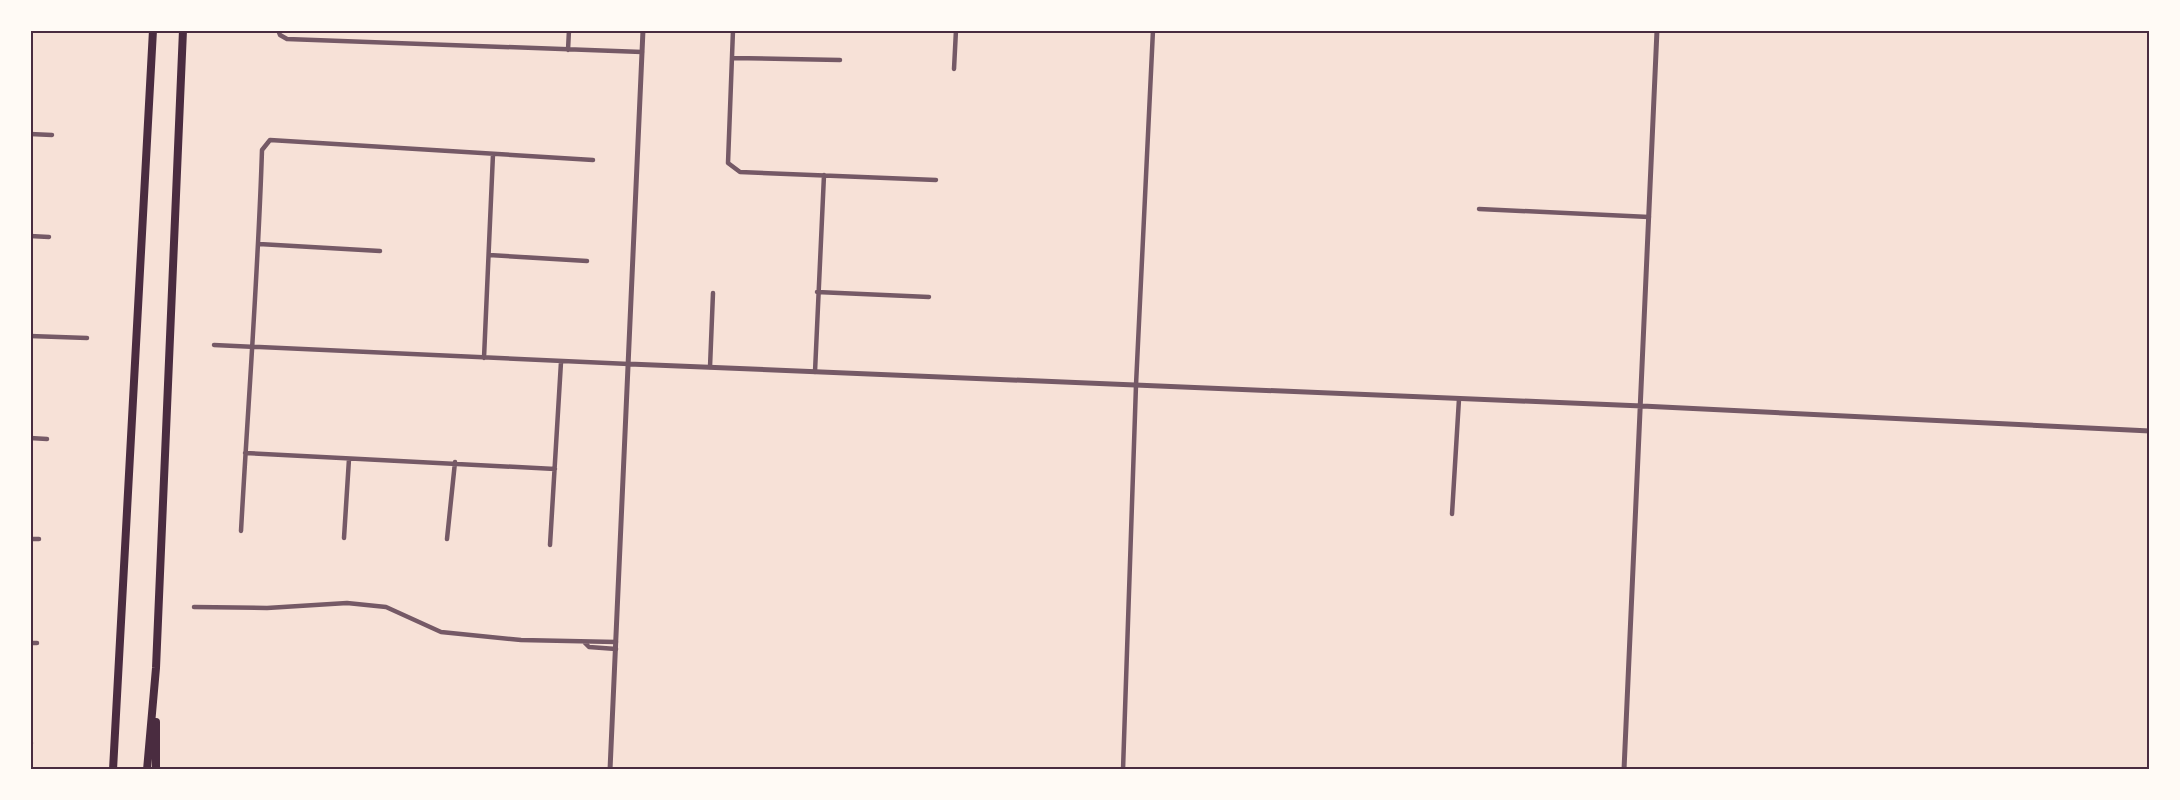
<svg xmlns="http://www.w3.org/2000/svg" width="2180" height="800" font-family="Quicksand,sans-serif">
<rect width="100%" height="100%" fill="#f7e1d7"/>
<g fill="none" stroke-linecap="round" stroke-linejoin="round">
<!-- minor -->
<path stroke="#755966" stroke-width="4.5" d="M 278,30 L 280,35 L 287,39 L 642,52
M 733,30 L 728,163 L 740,172 L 936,180
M 568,50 L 569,30
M 732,58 L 840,60
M 954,69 L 956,30
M 30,134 L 52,135
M 1479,209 L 1649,217
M 30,236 L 49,237
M 259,244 L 380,251
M 489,255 L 587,261
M 817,292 L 929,297
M 30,336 L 87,338
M 214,345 L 629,364
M 484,358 L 493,154
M 710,367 L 713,293
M 815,372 L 824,175
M 30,438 L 47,439
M 245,453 L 555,469
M 1452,514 L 1459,399
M 241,531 C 248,404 258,277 262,150 L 270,140 L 593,160
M 344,538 L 349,459
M 30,539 L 39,539
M 447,539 L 455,462
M 550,545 L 561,362
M 194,607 L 267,608 L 347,603 L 386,607 L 441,632 L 521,640 L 616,642
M 30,643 L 37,643
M 585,643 L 589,647 L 616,649
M 30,743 L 31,743
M 1123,770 L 1136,385 L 1153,30"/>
<!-- tertiary -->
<path stroke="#755966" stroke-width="5" d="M 629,364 L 1642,406 L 2150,431
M 610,770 L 643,30
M 1624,770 L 1657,30"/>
<!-- motorway -->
<path stroke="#4a2c40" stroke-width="8" d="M 156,722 L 156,770
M 113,770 L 153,30
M 147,770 L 156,668 L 183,30"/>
</g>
<!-- border -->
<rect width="2180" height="800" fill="none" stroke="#fffaf5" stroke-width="63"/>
<rect x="32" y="32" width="2116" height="736" fill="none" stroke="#4a2c40" stroke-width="2"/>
</svg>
